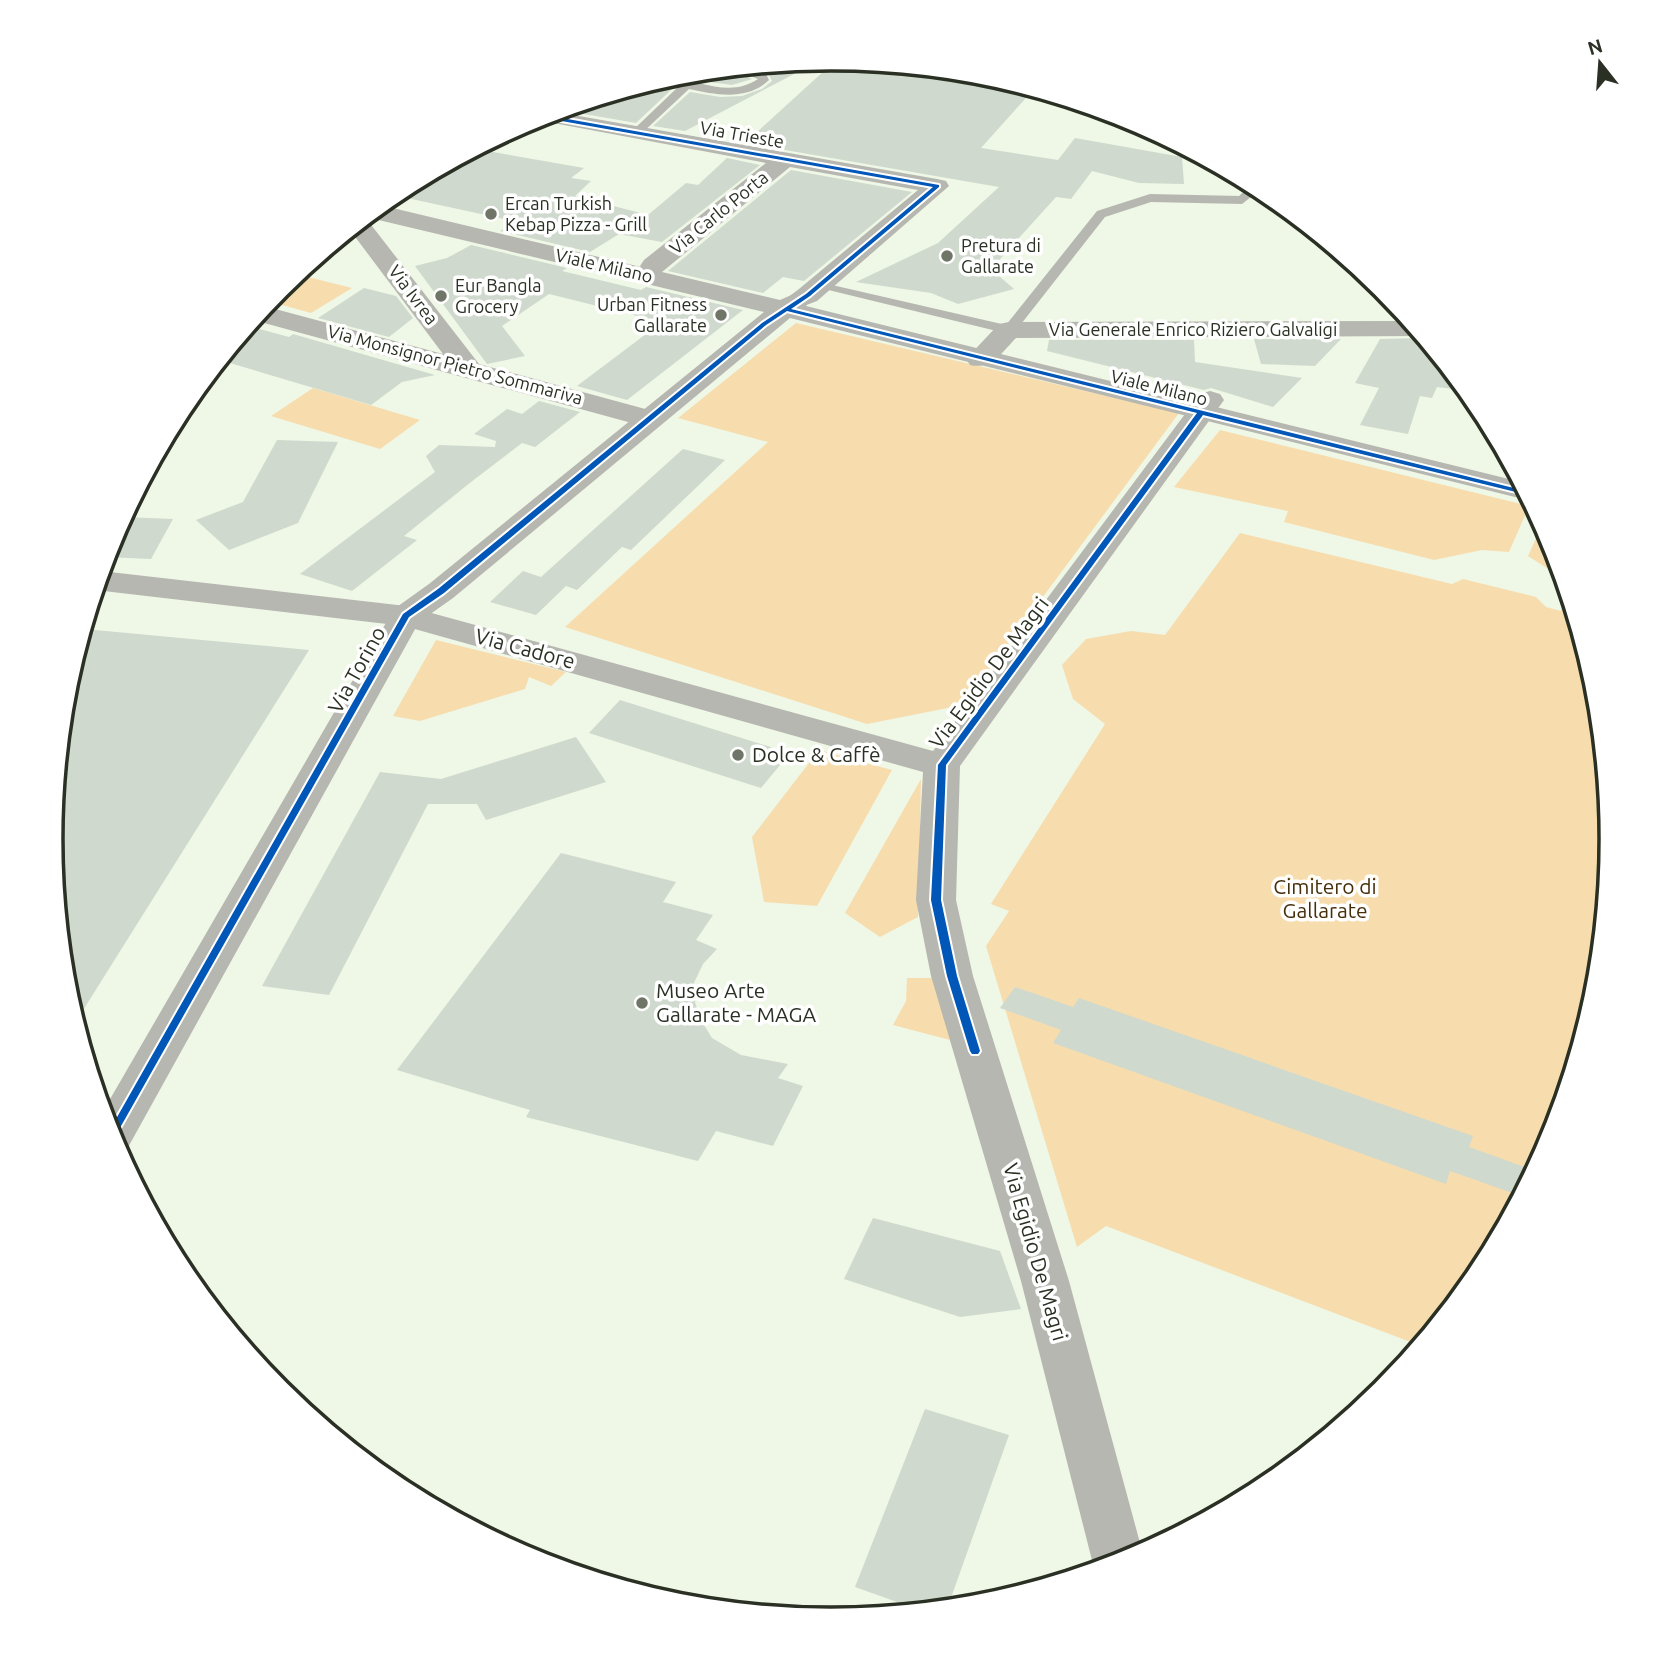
<svg xmlns="http://www.w3.org/2000/svg" width="1663" height="1680" font-family="Ubuntu,sans-serif">
<rect width="100%" height="100%" fill="#eff7e6"/>
<!-- green -->
<path fill="#f7ddad" d="M 296,274 L 352,288 L 311,313 L 268,301 Z
M 796,323 L 1179,413 L 963,705 L 867,724 L 565,627 L 768,442 L 678,418 Z
M 313,388 L 420,420 L 380,449 L 271,416 Z
M 1220,430 L 1529,506 L 1509,552 L 1482,550 L 1434,560 L 1284,522 L 1288,511 L 1174,487 Z
M 1543,523 L 1553,542 L 1597,688 L 1612,840 L 1597,993 L 1553,1139 L 1480,1274 L 1421,1346 L 1106,1226 L 1077,1247 L 986,946 L 1009,911 L 991,904 L 1105,724 L 1073,699 L 1062,665 L 1086,639 L 1131,631 L 1165,635 L 1240,533 L 1452,584 L 1463,579 L 1536,597 L 1546,607 L 1561,611 L 1565,586 L 1550,570 L 1528,556 Z
M 436,640 L 566,672 L 551,686 L 529,677 L 525,689 L 420,721 L 393,716 Z
M 819,750 L 892,770 L 817,906 L 764,902 L 752,837 Z
M 921,779 L 918,917 L 880,937 L 845,913 Z
M 907,978 L 935,978 L 950,1040 L 893,1025 L 906,1001 Z"/>
<!-- building -->
<path fill="#cfd9cd" d="M 836,60 L 940,70 L 1034,89 L 981,148 L 1058,160 L 1075,138 L 1182,157 L 1184,184 L 1139,183 L 1092,171 L 1071,199 L 1056,197 L 991,269 L 1014,289 L 958,304 L 931,293 L 856,282 L 938,243 L 999,187 L 745,143 Z
M 819,61 L 685,131 L 653,126 L 690,92 L 720,97 L 742,96 L 762,89 L 772,81 L 767,71 L 756,67 Z
M 731,69 L 752,79 L 732,85 L 672,77 Z
M 654,82 L 673,88 L 636,123 L 561,110 Z
M 476,149 L 584,168 L 571,178 L 591,181 L 575,196 L 648,215 L 686,183 L 698,185 L 727,158 L 760,165 L 662,242 L 619,234 L 590,252 L 500,231 L 518,222 L 393,195 Z
M 791,170 L 912,192 L 804,281 L 783,277 L 763,293 L 668,271 Z
M 471,245 L 567,268 L 562,271 L 641,290 L 646,287 L 743,310 L 627,400 L 577,386 L 662,322 L 549,294 L 502,326 L 525,356 L 487,364 L 415,266 L 447,258 Z
M 364,288 L 396,296 L 413,318 L 389,337 L 318,318 Z
M 249,326 L 289,337 L 293,334 L 435,375 L 402,382 L 371,405 L 220,360 Z
M 1425,338 L 1468,391 L 1437,387 L 1432,398 L 1420,396 L 1408,434 L 1360,425 L 1379,388 L 1355,383 L 1380,339 Z
M 1254,339 L 1341,339 L 1315,366 L 1261,364 Z
M 1049,340 L 1194,340 L 1195,362 L 1302,378 L 1273,407 L 1211,388 L 1204,390 L 1047,351 Z
M 539,401 L 580,412 L 535,447 L 522,443 L 471,482 L 404,536 L 417,540 L 352,591 L 300,574 L 435,472 L 426,456 L 439,445 L 495,447 L 496,441 L 474,434 L 507,409 L 522,414 Z
M 277,440 L 338,442 L 298,523 L 229,550 L 196,520 L 243,502 Z
M 683,449 L 725,460 L 631,550 L 622,547 L 577,590 L 566,586 L 536,615 L 490,602 L 523,571 L 541,577 Z
M 123,517 L 173,519 L 151,559 L 105,557 Z
M 84,629 L 309,650 L 75,1023 L 66,992 L 51,840 L 66,687 Z
M 620,700 L 790,753 L 761,788 L 589,733 Z
M 576,737 L 606,782 L 486,820 L 477,804 L 428,804 L 329,995 L 262,986 L 380,772 L 441,779 Z
M 561,853 L 676,882 L 663,902 L 713,915 L 696,940 L 717,949 L 703,964 L 694,983 L 695,1002 L 701,1020 L 712,1038 L 741,1055 L 788,1064 L 778,1078 L 803,1086 L 773,1146 L 716,1131 L 698,1161 L 526,1117 L 530,1110 L 397,1070 Z
M 1015,987 L 1073,1007 L 1079,998 L 1473,1136 L 1469,1147 L 1530,1169 L 1521,1196 L 1450,1171 L 1446,1184 L 1053,1043 L 1061,1030 L 1000,1008 Z
M 873,1218 L 1000,1251 L 1021,1309 L 960,1317 L 844,1279 Z
M 925,1409 L 1009,1435 L 947,1609 L 925,1612 L 855,1587 Z"/>
<g fill="none" stroke-linecap="round" stroke-linejoin="round">
<!-- service -->
<path fill="#b6b7b0" fill-rule="evenodd" d="M 748,67 L 765,72 L 769,80 C 748,101 716,95 689,89 L 641,134 L 631,132 L 678,87 L 656,81 C 690,71 724,102 758,79 L 733,69 Z
M 1252,184 L 1261,189 L 1242,204 L 1151,202 L 1105,217 L 1014,333 L 1009,334 L 812,286 L 819,282 L 1006,325 L 1097,211 L 1150,194 L 1239,196 Z"/>
<!-- minor -->
<path fill="#b6b7b0" fill-rule="evenodd" d="M 556,112 L 937,179 L 946,181 L 949,186 L 817,301 L 796,309 L 787,307 L 783,301 L 799,289 L 918,190 L 790,167 L 662,272 L 644,272 L 640,266 L 644,260 L 766,163 L 532,119 Z
M 365,217 L 479,364 L 660,413 L 665,419 L 660,425 L 650,428 L 253,320 L 264,306 L 443,354 L 350,230 Z
M 1411,321 L 1423,336 L 1016,338 C 1002,352 992,370 970,365 L 966,359 L 999,324 L 1009,322 Z
M 1210,391 L 1220,394 L 1224,400 L 960,766 L 956,900 L 973,976 L 1069,1281 L 1143,1554 L 1095,1572 L 1021,1281 L 931,976 L 916,900 L 923,772 L 404,626 L 95,590 L 101,571 L 406,606 L 933,751 L 1200,394 Z"/>
<!-- tertiary -->
<path fill="#b6b7b0" fill-rule="evenodd" d="M 380,205 L 780,300 L 796,293 L 805,295 L 809,301 L 806,306 L 1521,482 L 1531,501 L 790,318 L 453,598 L 419,622 L 126,1151 L 118,1154 L 102,1113 L 394,609 L 429,584 L 764,312 L 366,217 Z"/>
<defs>
<path id="cycleway" d="M 545,115 L 939,185 L 939,187 L 810,296 L 791,309 L 1526,491 L 1528,495 L 1203,415 L 946,765 L 941,900 L 957,976 L 980,1051 L 978,1054 L 972,1054 L 970,1051 L 947,976 L 931,900 L 938,765 L 1197,413 L 787,311 L 766,325 L 444,593 L 409,617 L 112,1142 L 108,1133 L 403,614 L 438,589 L 762,323 L 806,294 L 933,187 L 539,117 Z"/>
</defs>
<!-- cycleway casing -->
<use href="#cycleway" stroke="#fff" stroke-width="4"/>
<!-- cycleway -->
<use href="#cycleway" fill="#0057b8" fill-rule="evenodd"/>
</g>
<!-- markers -->
<g fill="#6f7667" stroke="#fff" stroke-width="2.5">
<circle cx="491" cy="214" r="7"/>
<circle cx="947" cy="256" r="7"/>
<circle cx="441" cy="296" r="7"/>
<circle cx="721" cy="315" r="7"/>
<circle cx="738" cy="755" r="7"/>
<circle cx="642" cy="1003" r="7"/>
</g>
<g text-anchor="middle" stroke-width="7" stroke-linejoin="round" paint-order="stroke">
<!-- far-street labels -->
<g font-size="18" fill="#2a3023" stroke="#fff">
<text transform="translate(742 135) rotate(10)" y="6">Via Trieste</text>
<text transform="translate(719 213) rotate(-39)" y="6">Via Carlo Porta</text>
<text transform="translate(604 266) rotate(13)" y="6">Viale Milano</text>
<text transform="translate(413 295) rotate(53)" y="6">Via Ivrea</text>
<text x="1193" y="336">Via Generale Enrico Riziero Galvaligi</text>
<text transform="translate(455 365) rotate(15)" y="6">Via Monsignor Pietro Sommariva</text>
<text transform="translate(1159 388) rotate(14)" y="6">Viale Milano</text>
</g>
<!-- far-poi labels -->
<g font-size="18" fill="#2a3023" stroke="#fff" text-anchor="start">
<text x="505" y="210">Ercan Turkish<tspan x="505" dy="21">Kebap Pizza - Grill</tspan></text>
<text x="961" y="252">Pretura di<tspan x="961" dy="21">Gallarate</tspan></text>
<text x="455" y="292">Eur Bangla<tspan x="455" dy="21">Grocery</tspan></text>
<text x="707" y="311" text-anchor="end">Urban Fitness<tspan x="707" dy="21">Gallarate</tspan></text>
</g>
<!-- street labels -->
<g font-size="21" fill="#2a3023" stroke="#fff">
<text transform="translate(525 649) rotate(15)" y="7">Via Cadore</text>
<text transform="translate(357 670) rotate(-61)" y="7">Via Torino</text>
<text transform="translate(989 673) rotate(-53)" y="7">Via Egidio De Magri</text>
<text transform="translate(1035 1252) rotate(74)" y="7">Via Egidio De Magri</text>
</g>
<!-- poi labels -->
<g font-size="21" fill="#2a3023" stroke="#fff" text-anchor="start">
<text x="752" y="762">Dolce &amp; Caffè</text>
<text x="656" y="998">Museo Arte<tspan x="656" dy="24">Gallarate - MAGA</tspan></text>
</g>
<!-- park labels -->
<g font-size="21" fill="#452f0b" stroke="#fff">
<text x="1325" y="894">Cimitero di<tspan x="1325" dy="24">Gallarate</tspan></text>
</g>
</g>
<!-- crop -->
<path d="M0 0H1663V1680H0ZM63 839a768 768 0 1 1 1536 0a768 768 0 1 1-1536 0Z" fill="#fff" fill-rule="evenodd"/>
<path fill="none" stroke="#2a3023" stroke-width="3.5" d="M63 839a768 768 0 1 1 1536 0a768 768 0 1 1-1536 0Z"/>
<!-- north arrow -->
<g transform="translate(1600 63) rotate(343)" stroke="#ffffff" stroke-width="5" paint-order="stroke">
<path d="M0-5L12 26L0 18L-12 26Z" fill="#2a3023"/>
<text y="-10" font-size="19" font-weight="bold" text-anchor="middle" fill="#2a3023">N</text>
</g>
</svg>
